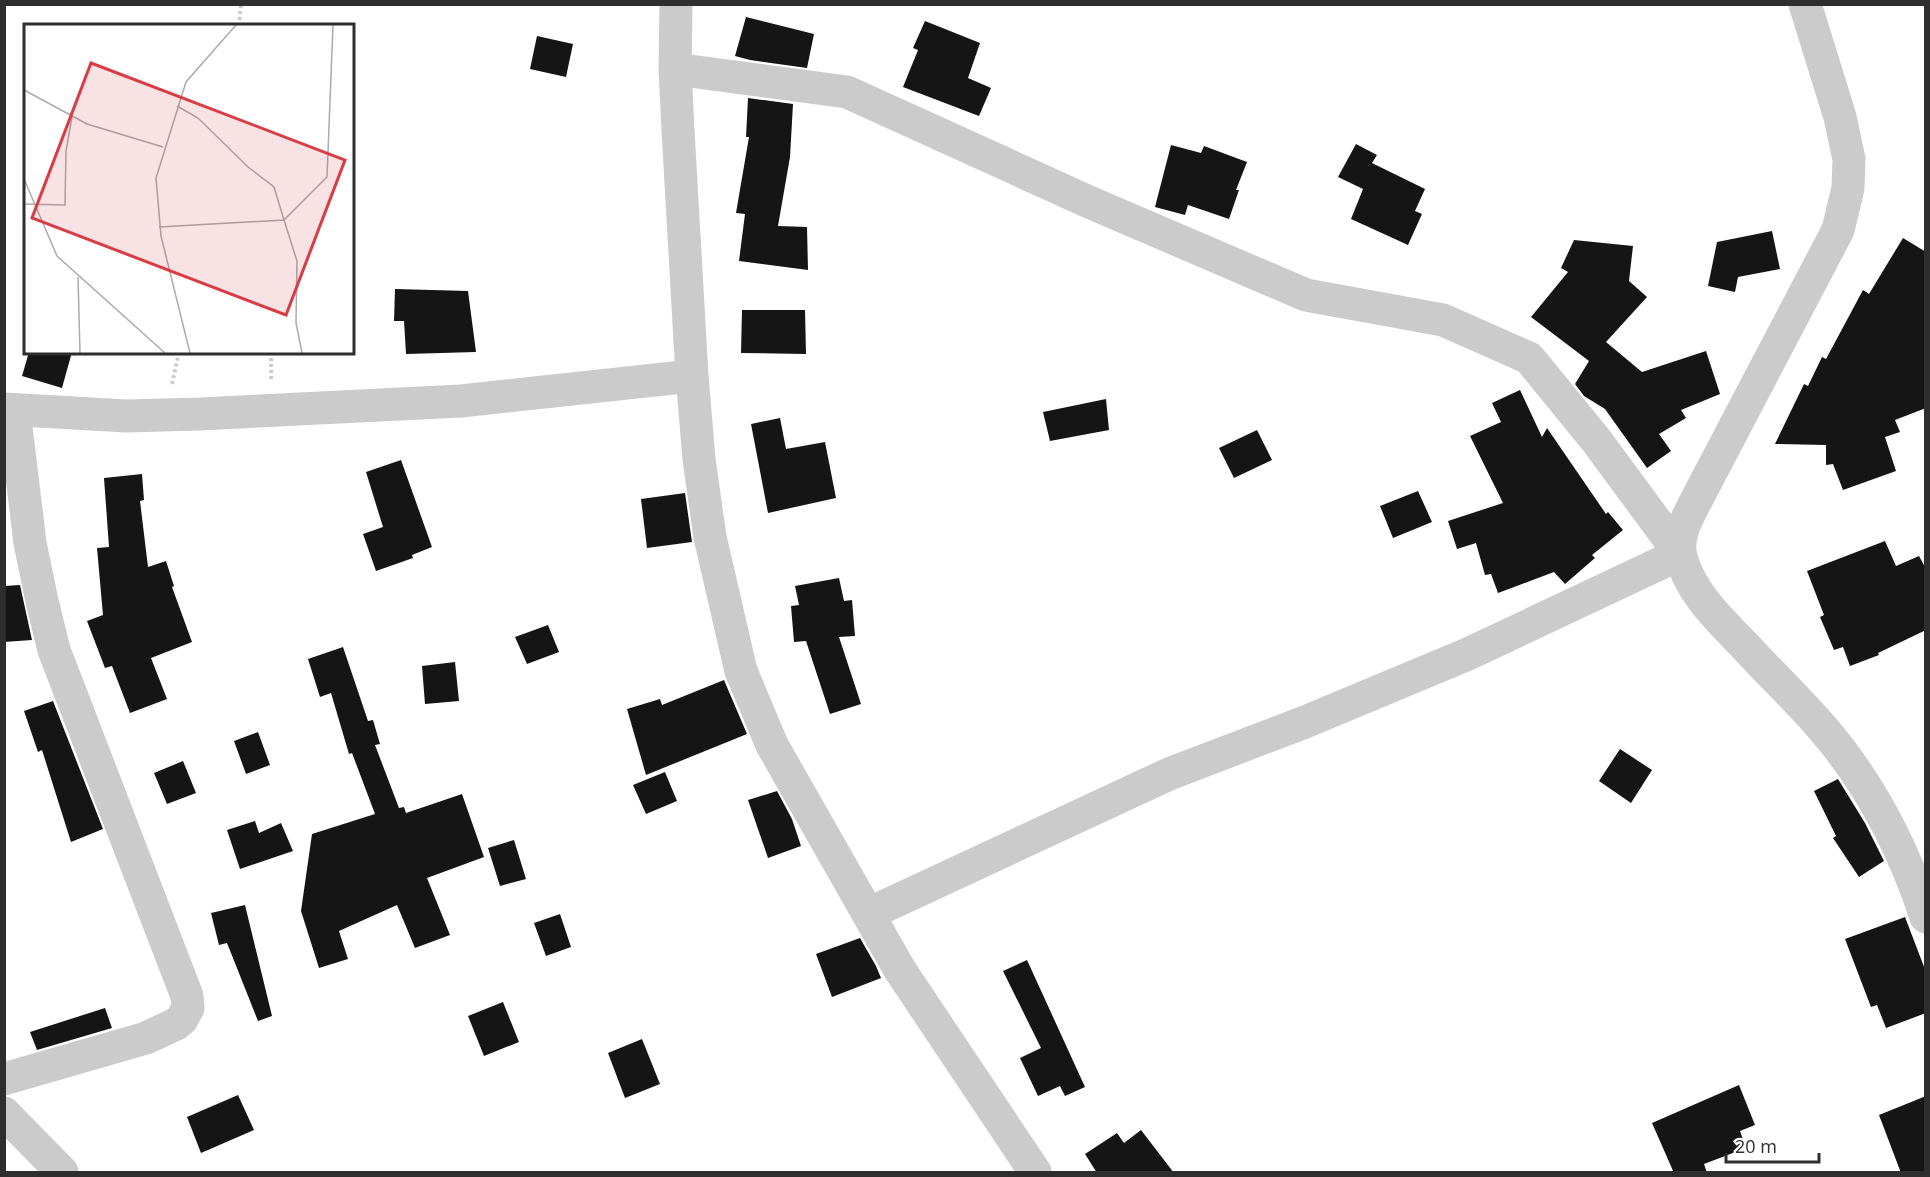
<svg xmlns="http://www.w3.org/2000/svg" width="1930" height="1177" font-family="'Open Sans',sans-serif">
<rect width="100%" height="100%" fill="#fff"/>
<!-- building -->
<path fill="#151515" d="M 746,17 L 814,34 L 807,68 L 750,60 L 735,56 Z
M 925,21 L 980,43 L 968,78 L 991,88 L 979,116 L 903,87 L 918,50 L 913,48 Z
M 537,36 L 573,44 L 566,77 L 530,69 Z
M 748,98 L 793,104 L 790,157 L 778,226 L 807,227 L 808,270 L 739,261 L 745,214 L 736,213 L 749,137 L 746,137 Z
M 1356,144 L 1377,155 L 1372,163 L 1425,189 L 1415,211 L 1422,214 L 1408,245 L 1351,219 L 1363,189 L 1338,177 Z
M 1171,145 L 1201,153 L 1204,146 L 1247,162 L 1236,190 L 1239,190 L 1229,219 L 1188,205 L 1185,215 L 1155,207 Z
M 1772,231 L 1780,269 L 1738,277 L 1735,292 L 1708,286 L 1717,242 Z
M 1903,238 L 1926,252 L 1926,408 L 1895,420 L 1900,432 L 1885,437 L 1896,471 L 1843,490 L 1833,464 L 1826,465 L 1826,445 L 1775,444 L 1804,384 L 1808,386 L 1822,357 L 1826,359 L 1863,290 L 1869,294 Z
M 1574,240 L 1633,246 L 1629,281 L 1647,297 L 1606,342 L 1642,372 L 1706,351 L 1720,394 L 1681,410 L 1686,418 L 1659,434 L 1671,451 L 1647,468 L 1605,409 L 1584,396 L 1575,384 L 1589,361 L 1531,317 L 1568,272 L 1561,268 Z
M 395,289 L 468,291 L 476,352 L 406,354 L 404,321 L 394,321 Z
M 742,310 L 805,310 L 806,354 L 741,353 Z
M 29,352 L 72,352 L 62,388 L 22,376 Z
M 1520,390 L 1542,437 L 1547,428 L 1606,514 L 1608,512 L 1623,530 L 1592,555 L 1595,558 L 1565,584 L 1554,572 L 1498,593 L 1491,574 L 1485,575 L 1476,543 L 1457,549 L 1448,521 L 1503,503 L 1470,436 L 1501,422 L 1492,403 Z
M 1106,399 L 1109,430 L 1050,441 L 1043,412 Z
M 780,418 L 786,449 L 825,442 L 836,498 L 768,513 L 751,424 Z
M 1257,430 L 1272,460 L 1234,478 L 1219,448 Z
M 401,460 L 432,547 L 412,555 L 413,558 L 376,571 L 363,534 L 383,527 L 366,472 Z
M 142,474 L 144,500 L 140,501 L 148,567 L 166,561 L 174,586 L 172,587 L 192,642 L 151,658 L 167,699 L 130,713 L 112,666 L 105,668 L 87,621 L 103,615 L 97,548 L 109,547 L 104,478 Z
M 1418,491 L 1432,522 L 1393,538 L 1380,506 Z
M 685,493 L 692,542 L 647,548 L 641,499 Z
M 1885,541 L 1896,566 L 1919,556 L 1926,569 L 1926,630 L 1878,653 L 1879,655 L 1850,666 L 1843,647 L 1834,650 L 1820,617 L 1824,615 L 1807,571 Z
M 839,578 L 844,601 L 852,600 L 855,636 L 839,637 L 861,704 L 830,714 L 806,641 L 794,642 L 791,606 L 799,605 L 795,586 Z
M 20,585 L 32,640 L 4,642 L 4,586 Z
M 548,625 L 559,652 L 527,664 L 515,637 Z
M 343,647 L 368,721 L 373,720 L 380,744 L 375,745 L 399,808 L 404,807 L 406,813 L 462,794 L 484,857 L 427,878 L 450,935 L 415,948 L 397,905 L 339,931 L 348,959 L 319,968 L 301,911 L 312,834 L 375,814 L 352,753 L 349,754 L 331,693 L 320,697 L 308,659 Z
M 455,662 L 459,701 L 425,704 L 422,666 Z
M 724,680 L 747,734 L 646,775 L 627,709 L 660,699 L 662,705 Z
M 53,701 L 103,829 L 71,842 L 42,750 L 38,752 L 24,711 Z
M 258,732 L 270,765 L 246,774 L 234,741 Z
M 1620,749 L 1652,770 L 1631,803 L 1599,781 Z
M 183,761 L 196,793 L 167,804 L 154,773 Z
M 665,772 L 677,801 L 646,814 L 633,785 Z
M 1838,779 L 1865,823 L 1884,861 L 1859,877 L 1833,838 L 1836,836 L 1814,791 Z
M 777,791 L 792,819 L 801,846 L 768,858 L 748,800 Z
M 255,821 L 259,833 L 281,823 L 293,851 L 240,869 L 227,830 Z
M 514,840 L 526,879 L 500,886 L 488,848 Z
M 245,905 L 272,1016 L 258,1021 L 227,943 L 219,945 L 211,913 Z
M 560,914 L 571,947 L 546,956 L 534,923 Z
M 1905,917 L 1926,972 L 1926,1013 L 1886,1028 L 1877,1005 L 1871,1007 L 1845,939 Z
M 860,938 L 876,966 L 881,978 L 832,997 L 816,954 Z
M 1027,960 L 1085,1087 L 1065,1096 L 1060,1086 L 1038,1096 L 1020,1058 L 1041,1048 L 1003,971 Z
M 503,1002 L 519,1042 L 484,1056 L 468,1016 Z
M 105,1008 L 112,1028 L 37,1050 L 30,1032 Z
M 642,1039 L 660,1084 L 625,1098 L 608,1053 Z
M 1739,1085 L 1755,1125 L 1740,1131 L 1746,1148 L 1704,1164 L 1707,1173 L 1674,1173 L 1652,1123 Z
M 238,1095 L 254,1130 L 201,1153 L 187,1117 Z
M 1926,1096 L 1926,1173 L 1901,1173 L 1879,1115 Z
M 1141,1130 L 1174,1173 L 1097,1173 L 1085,1154 L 1117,1133 L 1124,1143 Z"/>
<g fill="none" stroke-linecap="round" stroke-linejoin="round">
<!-- path -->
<path stroke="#cbcbcb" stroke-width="4" stroke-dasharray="3 3" stroke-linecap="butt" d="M 239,26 L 241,4
M 271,379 L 271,352
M 172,384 L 179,352"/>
<!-- minor -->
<path stroke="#cbcbcb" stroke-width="33" d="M 676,4 L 675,69 L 678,130 L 692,376 L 699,459 L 710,537 L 741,671 L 772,745 L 900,970 L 1035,1172
M 1805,4 L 1840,117 L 1849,159 L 1848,188 L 1838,230 L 1700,493 C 1691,511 1675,535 1681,557 C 1691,593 1718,618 1743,644 C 1768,671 1794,696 1818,723 C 1867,778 1903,847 1926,917
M 675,69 L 847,92 L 1089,202 L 1306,295 L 1443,320 L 1529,358 L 1596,440 L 1680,554 L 1468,654 L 1305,722 L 1169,774 L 868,914
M 4,409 L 126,416 L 200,414 L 461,401 L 692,376
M 4,1079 L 146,1038 L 176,1024 L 182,1019 L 188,1008 L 187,996 L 54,650 L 42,601 L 30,543 L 14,410
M 4,1113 L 62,1172"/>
</g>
<!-- overview -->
<g transform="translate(24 24)">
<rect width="330" height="330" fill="#fff"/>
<path fill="none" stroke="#ababab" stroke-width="1.5" d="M 0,66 L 63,100 L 139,123M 0,155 L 33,232 L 141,329M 0,180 L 41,181 L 42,127 L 48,93M 135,203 L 260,196 L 250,163 L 224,143 L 174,94 L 153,82M 54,253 L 56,329M 166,329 L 137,212 L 132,154 L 162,58 L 212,1M 278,329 L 272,299 L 273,237 L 260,196 L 303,153 L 309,1"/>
<path fill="#d83c46" fill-opacity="0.15" stroke="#d83c46" stroke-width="3" d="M 67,39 L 321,136 L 262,291 L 8,194 Z"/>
<rect width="330" height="330" fill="none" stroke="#2e2e2e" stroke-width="3"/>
</g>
<!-- border -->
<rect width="1930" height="1177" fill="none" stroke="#2e2e2e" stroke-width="12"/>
<!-- scale -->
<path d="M1726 1153v9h93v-9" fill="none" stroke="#2e2e2e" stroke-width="3"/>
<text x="1735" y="1153" font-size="18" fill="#2e2e2e" stroke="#ffffff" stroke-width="4.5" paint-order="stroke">20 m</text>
</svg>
